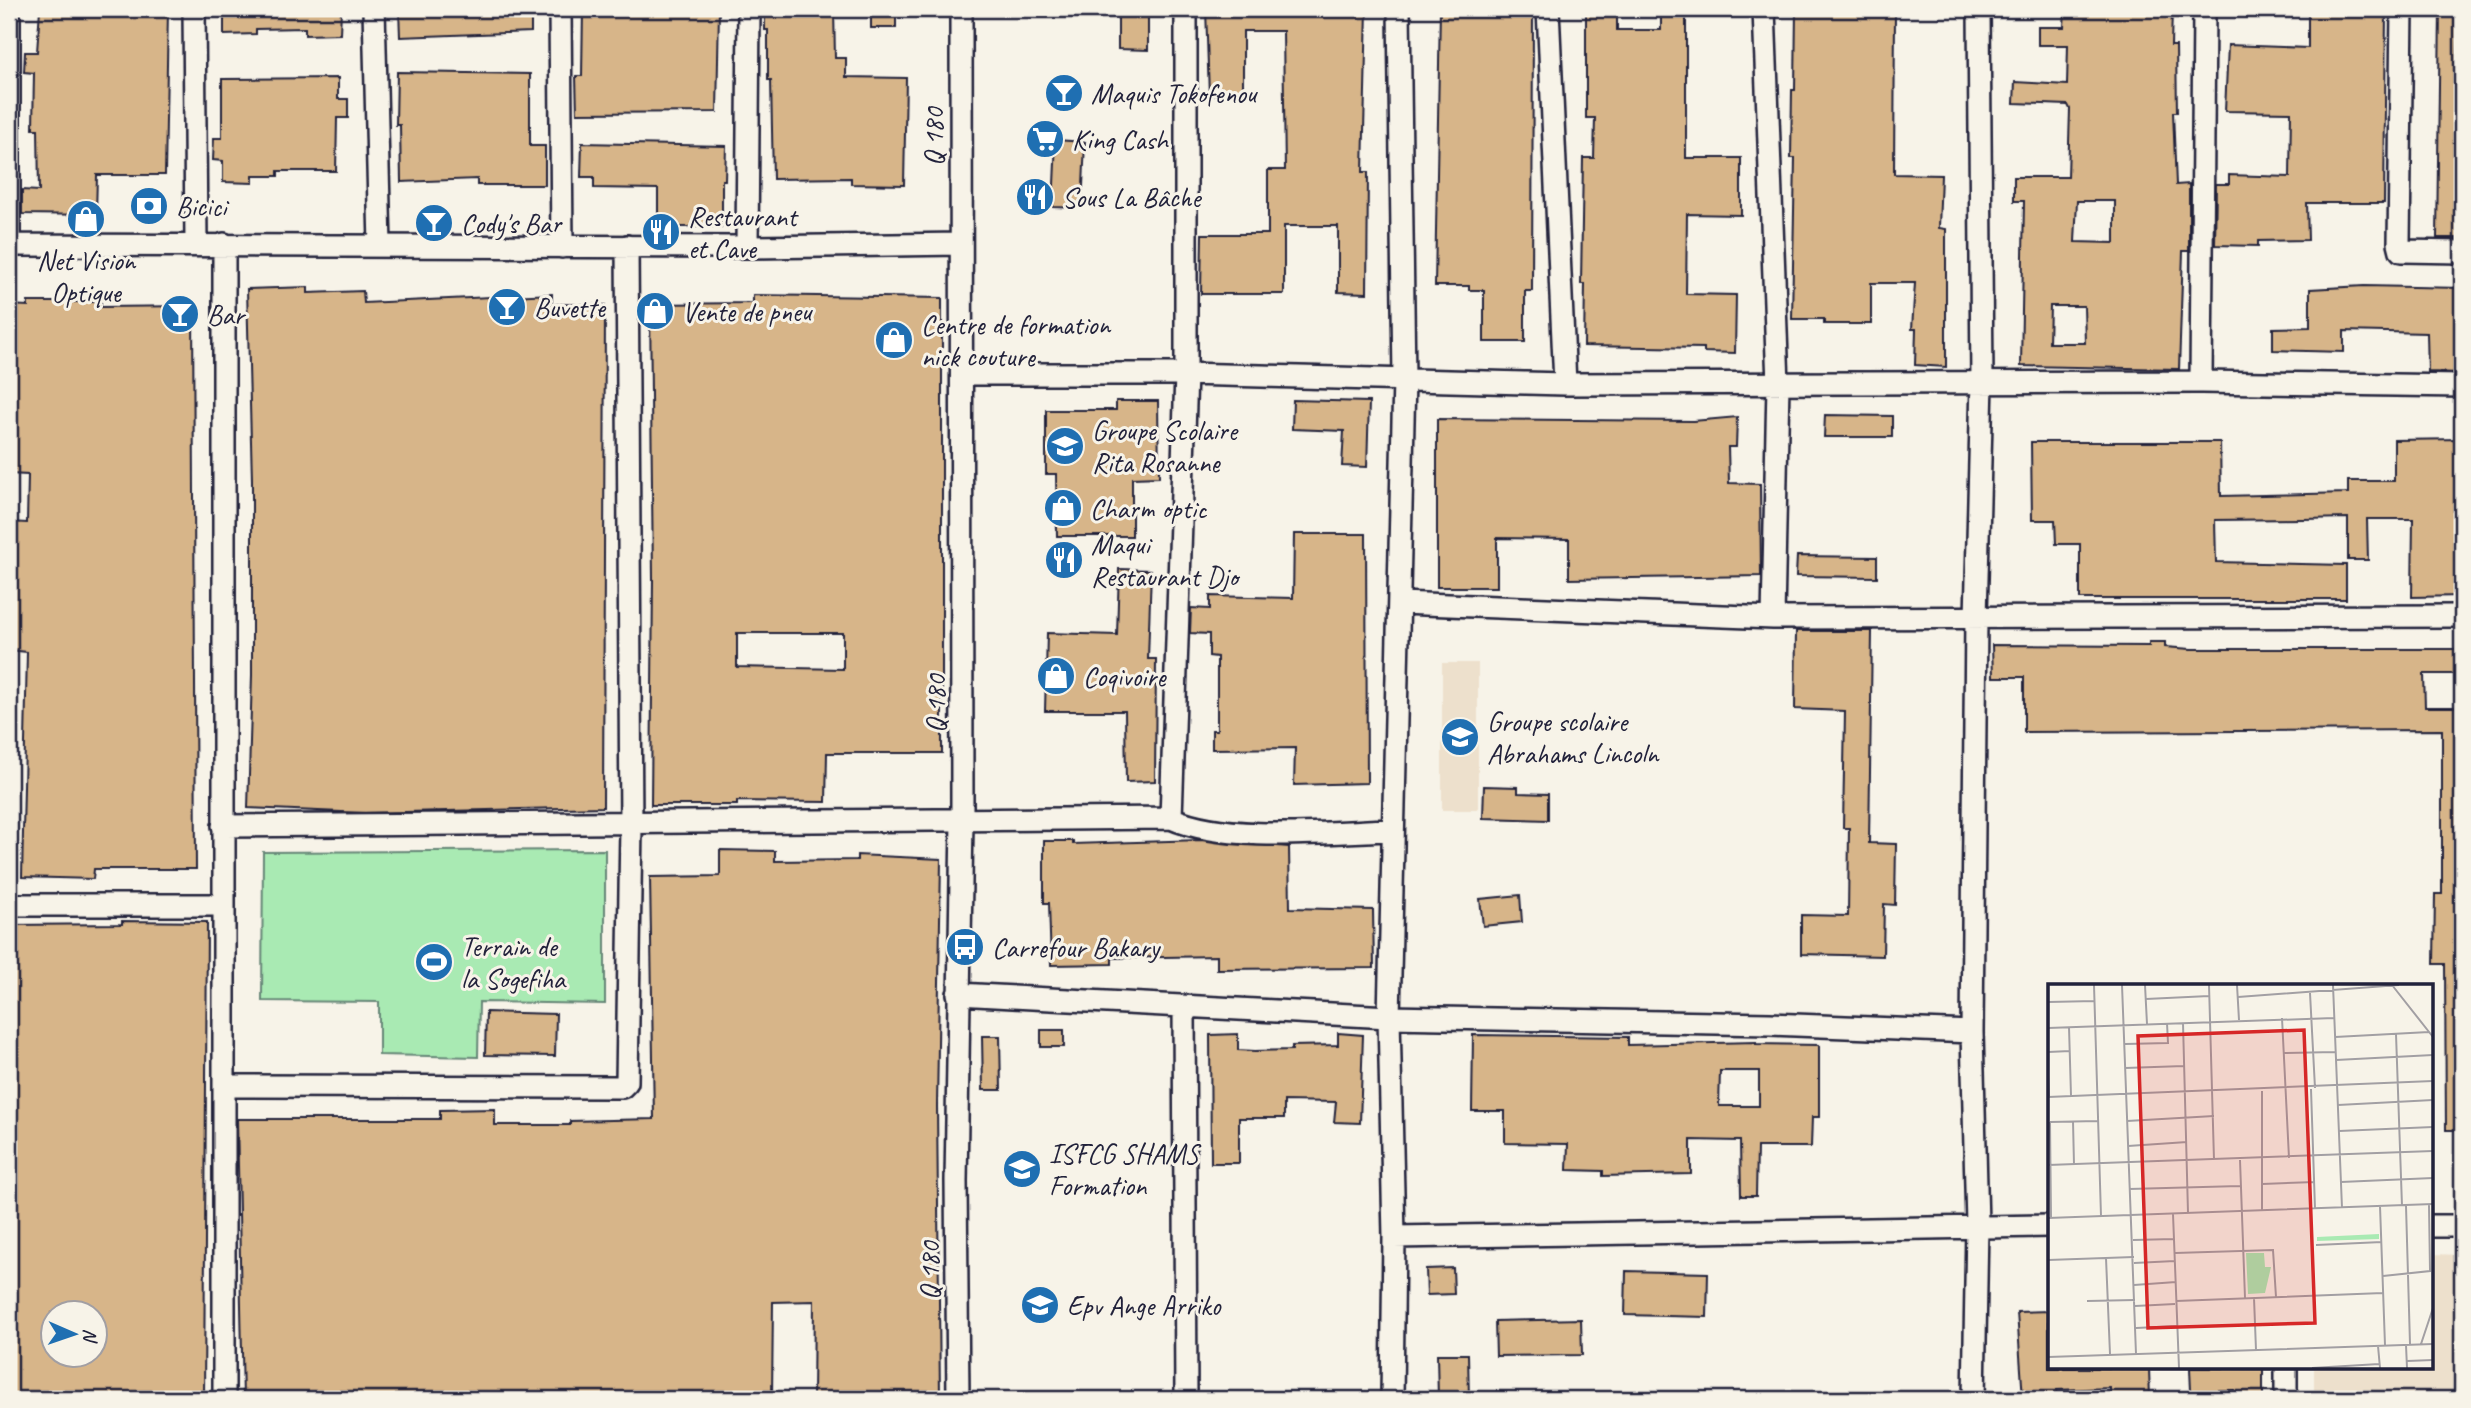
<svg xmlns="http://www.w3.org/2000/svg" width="2471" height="1408" font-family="Caveat,sans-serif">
<rect width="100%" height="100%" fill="#f7f3e8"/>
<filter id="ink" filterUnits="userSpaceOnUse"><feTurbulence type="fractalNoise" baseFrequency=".0143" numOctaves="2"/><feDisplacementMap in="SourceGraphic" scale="14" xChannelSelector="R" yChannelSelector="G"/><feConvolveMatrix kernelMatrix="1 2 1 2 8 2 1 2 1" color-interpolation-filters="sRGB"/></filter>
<g filter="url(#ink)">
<!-- built -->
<path fill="#ede0cc" d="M 1442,663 L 1478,663 L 1478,810 L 1442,810 Z
M 2431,1254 L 2462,1255 L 2462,1399 L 2314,1399 L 2314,1368 L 2431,1368 Z"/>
<!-- green -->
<path fill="#a9eab3" stroke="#668677" stroke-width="2" d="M 605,850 L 605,1004 L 479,1002 L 478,1057 L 379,1055 L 379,1002 L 262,1001 L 263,852 Z"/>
<!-- building -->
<path fill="#d7b589" stroke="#22223b" stroke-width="2" fill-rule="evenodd" d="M 40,9 L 168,9 L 165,175 L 97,175 L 96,215 L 22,214 L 22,190 L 39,191 L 38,129 L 33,129 L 34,73 L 24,72 L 25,52 L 37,52 Z
M 224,9 L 341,9 L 340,34 L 305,35 L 305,28 L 256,29 L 256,34 L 224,35 Z
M 399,9 L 531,9 L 531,32 L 400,37 Z
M 583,9 L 719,9 L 717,112 L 577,113 L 576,76 L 582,76 Z
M 765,9 L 834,9 L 835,58 L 846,58 L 846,77 L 906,78 L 904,185 L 851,184 L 851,178 L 773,179 L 771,80 L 768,80 L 768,30 L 765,30 Z
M 871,9 L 896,9 L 896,28 L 871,28 Z
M 1118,9 L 1148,9 L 1148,50 L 1118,49 Z
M 1206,9 L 1367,9 L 1363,172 L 1368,172 L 1367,293 L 1338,292 L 1338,226 L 1284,226 L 1284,294 L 1201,294 L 1202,234 L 1268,234 L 1268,170 L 1285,170 L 1283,31 L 1243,31 L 1243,95 L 1209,95 Z
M 1440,9 L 1533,9 L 1532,291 L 1525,291 L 1525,342 L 1484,342 L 1484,290 L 1469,290 L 1469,286 L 1435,286 Z
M 1586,9 L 1617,9 L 1617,30 L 1661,30 L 1661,9 L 1686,9 L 1686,158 L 1741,158 L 1741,215 L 1687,214 L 1686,294 L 1736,295 L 1735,353 L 1704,352 L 1704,348 L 1584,346 L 1585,284 L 1581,284 L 1583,158 L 1594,158 L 1595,118 L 1586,118 Z
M 1796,9 L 1895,9 L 1894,174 L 1941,175 L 1939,228 L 1946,229 L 1946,367 L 1915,365 L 1916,329 L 1912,329 L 1915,283 L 1871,283 L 1871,324 L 1824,324 L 1824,319 L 1792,319 L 1795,158 L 1791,158 L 1792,90 L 1795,90 Z
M 2065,9 L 2172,9 L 2171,46 L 2176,46 L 2177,112 L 2173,112 L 2176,185 L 2189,184 L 2189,251 L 2183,251 L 2179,369 L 2021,366 L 2024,201 L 2014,201 L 2014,177 L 2068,177 L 2070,109 L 2068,105 L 2014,103 L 2015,82 L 2067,85 L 2068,45 L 2038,45 L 2038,27 L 2064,27 ZM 2077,201 L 2115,201 L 2115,243 L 2075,242 ZM 2050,306 L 2084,306 L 2085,343 L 2049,343 Z
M 2308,9 L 2386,9 L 2384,203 L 2307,203 L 2308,240 L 2258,241 L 2258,246 L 2215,245 L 2216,184 L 2229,184 L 2229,175 L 2290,177 L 2291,112 L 2225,111 L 2228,45 L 2308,48 Z
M 2440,9 L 2459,9 L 2455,134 L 2462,134 L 2462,238 L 2437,238 Z
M 397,72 L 530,74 L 530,146 L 545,146 L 545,185 L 477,185 L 477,179 L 401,182 L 400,125 L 396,125 Z
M 338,78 L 338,99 L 348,99 L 348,118 L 337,118 L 336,171 L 278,171 L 278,176 L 253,176 L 253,183 L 223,182 L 223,161 L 213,160 L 214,138 L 222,138 L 222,79 Z
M 1056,140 L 1085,142 L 1082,208 L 1053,207 Z
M 582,143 L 726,146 L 725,180 L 722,180 L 722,227 L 658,227 L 658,189 L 594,188 L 594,177 L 581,177 Z
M 2364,286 L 2462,288 L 2462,373 L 2428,372 L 2427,333 L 2344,331 L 2344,352 L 2273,350 L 2273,328 L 2310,327 L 2310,289 Z
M 308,287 L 308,293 L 363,291 L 364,303 L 552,294 L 552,304 L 605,305 L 603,807 L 365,813 L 248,808 L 252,675 L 252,480 L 247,289 Z
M 753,295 L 942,298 L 942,753 L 827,753 L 826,802 L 737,801 L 737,805 L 651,805 L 653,578 L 650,304 L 753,303 ZM 737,633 L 843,633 L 843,669 L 737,667 Z
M 28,302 L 101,302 L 101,307 L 193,306 L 196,869 L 94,869 L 93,879 L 22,877 L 27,652 L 9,650 L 9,522 L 27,523 L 28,475 L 9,474 L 9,305 L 28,306 Z
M 1293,400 L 1369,402 L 1367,467 L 1342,466 L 1344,431 L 1292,429 Z
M 1116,401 L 1158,401 L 1159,477 L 1132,478 L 1132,536 L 1057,536 L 1056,474 L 1046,474 L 1046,410 L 1116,410 Z
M 1825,415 L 1892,416 L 1892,437 L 1824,437 Z
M 1737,417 L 1736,447 L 1728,447 L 1729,483 L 1760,484 L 1761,576 L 1569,579 L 1569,539 L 1497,538 L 1497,587 L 1437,587 L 1437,419 L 1693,421 Z
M 2462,439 L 2462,596 L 2412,597 L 2413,519 L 2367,519 L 2368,560 L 2348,560 L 2348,518 L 2304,519 L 2215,520 L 2216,562 L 2346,565 L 2346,599 L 2080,599 L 2080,544 L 2056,544 L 2055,520 L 2032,520 L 2031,442 L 2220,442 L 2221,496 L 2348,493 L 2348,481 L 2394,481 L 2394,440 Z
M 1294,534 L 1366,534 L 1367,783 L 1294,785 L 1295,748 L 1212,749 L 1212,730 L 1217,730 L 1217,657 L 1209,656 L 1209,634 L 1190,633 L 1191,608 L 1210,609 L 1210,596 L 1293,598 Z
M 1797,556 L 1877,557 L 1877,577 L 1796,576 Z
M 1119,569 L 1151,570 L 1148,659 L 1156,659 L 1155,781 L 1126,782 L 1125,711 L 1045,711 L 1047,633 L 1117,635 Z
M 1796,631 L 1872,631 L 1869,843 L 1896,844 L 1895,905 L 1884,904 L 1883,956 L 1801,954 L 1801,915 L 1848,916 L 1849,828 L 1843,828 L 1845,711 L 1795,709 Z
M 2149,642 L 2165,642 L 2165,647 L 2191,649 L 2462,649 L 2462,674 L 2424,674 L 2425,707 L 2462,707 L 2462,1130 L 2446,1130 L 2445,964 L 2434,964 L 2435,894 L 2442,894 L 2442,730 L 2024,732 L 2024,677 L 1993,677 L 1992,645 L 2149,646 Z
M 1484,786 L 1518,787 L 1518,793 L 1548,794 L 1548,820 L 1483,818 Z
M 1201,840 L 1289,847 L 1290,908 L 1373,910 L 1374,968 L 1217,969 L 1217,956 L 1112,958 L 1112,964 L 1051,965 L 1049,903 L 1044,903 L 1044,841 L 1073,841 L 1073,844 Z
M 720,850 L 775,851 L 775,861 L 857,860 L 857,855 L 941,859 L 937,1106 L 940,1399 L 813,1399 L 814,1301 L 773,1302 L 772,1399 L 243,1399 L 237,1119 L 440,1119 L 440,1110 L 495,1109 L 495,1125 L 570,1125 L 570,1121 L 654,1119 L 650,877 L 720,876 Z
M 1520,895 L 1522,922 L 1483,926 L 1480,899 Z
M 122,921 L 207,922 L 204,1399 L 9,1399 L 9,925 L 122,924 ZM 52,1313 L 94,1313 L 94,1355 L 52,1355 Z
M 486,1012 L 556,1014 L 555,1056 L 485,1055 Z
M 1041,1030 L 1064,1030 L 1064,1047 L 1041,1047 Z
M 1338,1033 L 1363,1035 L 1360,1123 L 1334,1122 L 1336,1102 L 1284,1101 L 1284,1118 L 1239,1118 L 1239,1163 L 1211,1163 L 1210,1035 L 1238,1034 L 1238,1050 L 1255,1051 L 1292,1050 L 1292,1046 L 1338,1045 Z
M 1473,1035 L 1628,1037 L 1628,1045 L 1756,1042 L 1756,1044 L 1819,1045 L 1819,1117 L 1812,1117 L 1811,1147 L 1757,1147 L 1756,1196 L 1741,1196 L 1740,1141 L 1691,1140 L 1691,1174 L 1603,1176 L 1603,1171 L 1567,1170 L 1568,1144 L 1505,1143 L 1505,1111 L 1472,1111 ZM 1720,1071 L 1759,1071 L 1759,1106 L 1719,1106 Z
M 982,1036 L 1000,1036 L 1001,1090 L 983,1090 Z
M 1453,1268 L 1454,1294 L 1427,1295 L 1426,1269 Z
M 1626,1271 L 1708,1273 L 1707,1317 L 1625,1315 Z
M 2049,1311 L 2049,1368 L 2149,1368 L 2150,1399 L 2110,1399 L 2110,1388 L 2057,1390 L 2057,1399 L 2023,1399 L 2017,1312 Z
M 1581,1319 L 1582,1355 L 1496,1356 L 1495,1321 Z
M 1437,1354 L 1468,1354 L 1469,1399 L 1438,1399 Z
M 2190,1368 L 2263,1368 L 2263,1399 L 2235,1399 L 2234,1390 L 2191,1391 Z"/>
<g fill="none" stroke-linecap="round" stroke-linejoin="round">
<defs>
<path id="minor" d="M 9,9 L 9,245
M 194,9 L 196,244
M 374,9 L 380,246
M 560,9 L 562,247
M 1548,9 L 1565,384
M 1764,9 L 1778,384 L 1773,618
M 2402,9 L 2399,243 L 2401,251 L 2462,252
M 224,244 L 224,1399
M 9,245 L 747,247 L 961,244
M 747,247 L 749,9
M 963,374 L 1186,374 L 1565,384 L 2201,382 L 2462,386
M 2201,382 L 2204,9
M 1400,603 L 1773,618 L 2462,616
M 1171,818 L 1186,374 L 1186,9
M 223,826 C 539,826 855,823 1171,818 C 1228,843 1328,832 1391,830
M 9,905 L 223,905
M 958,994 L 1389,1017 L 1770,1024 L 1972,1032
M 1184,1007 L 1186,1399
M 224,1086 L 622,1087 L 627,1082 L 631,826 L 627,246
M 2431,1226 L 2462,1226
M 1394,1237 L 2049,1226
M 2286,1368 L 2286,1399
M 958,1399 L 956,1181 L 962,821 L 961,9
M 1392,1399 L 1394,1237 L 1389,1017 L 1404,379 L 1399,9
M 1974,1399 L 1977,1225 L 1972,1032 L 1976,618 L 1982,382 L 1979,9"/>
</defs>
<!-- minor casing -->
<use href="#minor" stroke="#22223b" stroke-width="26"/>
<!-- minor -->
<use href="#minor" stroke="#f7f3e8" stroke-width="21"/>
</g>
</g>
<!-- icons -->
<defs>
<symbol id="bar-disc" viewBox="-11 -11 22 22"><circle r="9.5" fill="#1f6fb2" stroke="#f7f3e8"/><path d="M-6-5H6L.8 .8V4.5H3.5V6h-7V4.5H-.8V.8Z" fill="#fff"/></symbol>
<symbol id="supermarket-disc" viewBox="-11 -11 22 22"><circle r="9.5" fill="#1f6fb2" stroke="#f7f3e8"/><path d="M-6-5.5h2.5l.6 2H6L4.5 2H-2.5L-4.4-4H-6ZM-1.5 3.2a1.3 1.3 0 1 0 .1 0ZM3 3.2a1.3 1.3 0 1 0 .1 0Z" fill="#fff"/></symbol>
<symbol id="restaurant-disc" viewBox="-11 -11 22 22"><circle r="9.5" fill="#1f6fb2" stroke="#f7f3e8"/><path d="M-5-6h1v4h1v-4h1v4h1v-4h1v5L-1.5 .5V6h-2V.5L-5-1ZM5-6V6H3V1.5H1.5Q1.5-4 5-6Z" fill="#fff"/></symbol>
<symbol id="bank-disc" viewBox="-11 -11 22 22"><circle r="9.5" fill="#1f6fb2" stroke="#f7f3e8"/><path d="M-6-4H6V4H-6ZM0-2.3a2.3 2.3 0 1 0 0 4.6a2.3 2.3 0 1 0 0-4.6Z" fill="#fff"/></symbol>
<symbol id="shop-disc" viewBox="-11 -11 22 22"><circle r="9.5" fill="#1f6fb2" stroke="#f7f3e8"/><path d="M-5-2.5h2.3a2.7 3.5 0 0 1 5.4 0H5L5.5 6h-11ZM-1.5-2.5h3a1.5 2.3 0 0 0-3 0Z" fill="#fff"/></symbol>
<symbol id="school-disc" viewBox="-11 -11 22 22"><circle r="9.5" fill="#1f6fb2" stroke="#f7f3e8"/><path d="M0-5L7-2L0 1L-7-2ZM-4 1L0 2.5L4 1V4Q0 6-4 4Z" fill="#fff"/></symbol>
<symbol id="bus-disc" viewBox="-11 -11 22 22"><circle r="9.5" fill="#1f6fb2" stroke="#f7f3e8"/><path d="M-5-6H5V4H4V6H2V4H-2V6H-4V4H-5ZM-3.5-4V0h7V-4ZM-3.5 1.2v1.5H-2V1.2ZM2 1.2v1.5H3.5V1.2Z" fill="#fff"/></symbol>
<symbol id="stadium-disc" viewBox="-11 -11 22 22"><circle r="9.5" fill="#1f6fb2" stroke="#f7f3e8"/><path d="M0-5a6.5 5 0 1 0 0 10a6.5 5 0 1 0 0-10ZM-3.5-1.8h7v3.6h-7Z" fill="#fff"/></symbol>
</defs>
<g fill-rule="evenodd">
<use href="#bar-disc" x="1042" y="71" width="44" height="44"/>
<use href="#supermarket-disc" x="1023" y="117" width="44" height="44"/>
<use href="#restaurant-disc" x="1013" y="175" width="44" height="44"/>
<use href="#bank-disc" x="127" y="184" width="44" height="44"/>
<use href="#shop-disc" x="64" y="197" width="44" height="44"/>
<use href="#bar-disc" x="412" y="201" width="44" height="44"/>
<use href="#restaurant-disc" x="639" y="210" width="44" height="44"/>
<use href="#bar-disc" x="485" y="285" width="44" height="44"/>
<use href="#shop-disc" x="633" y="289" width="44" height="44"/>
<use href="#bar-disc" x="158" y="292" width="44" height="44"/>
<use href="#shop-disc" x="872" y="318" width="44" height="44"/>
<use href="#school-disc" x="1043" y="424" width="44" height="44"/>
<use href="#shop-disc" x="1041" y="486" width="44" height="44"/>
<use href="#restaurant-disc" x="1042" y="538" width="44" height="44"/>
<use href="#shop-disc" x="1034" y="654" width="44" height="44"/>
<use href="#school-disc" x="1438" y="715" width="44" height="44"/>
<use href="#bus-disc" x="943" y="925" width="44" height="44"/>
<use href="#stadium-disc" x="412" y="940" width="44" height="44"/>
<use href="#school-disc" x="1000" y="1147" width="44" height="44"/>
<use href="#school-disc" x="1018" y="1283" width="44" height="44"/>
</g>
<g text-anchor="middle" stroke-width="6" stroke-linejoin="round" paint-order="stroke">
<!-- poi labels -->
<g font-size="28" fill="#22223b" stroke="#f7f3e8" text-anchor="start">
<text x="1091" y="103">Maquis Tokofenou</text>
<text x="1072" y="149">King Cash</text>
<text x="1062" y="207">Sous La Bâche</text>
<text x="176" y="216">Bicici</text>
<text x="688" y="226">Restaurant<tspan x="688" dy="32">et Cave</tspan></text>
<text x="461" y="233">Cody's Bar</text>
<text x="86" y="270" text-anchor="middle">Net Vision<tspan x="86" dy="32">Optique</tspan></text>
<text x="534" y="317">Buvette</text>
<text x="682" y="321">Vente de pneu</text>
<text x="207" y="324">Bar</text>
<text x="921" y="334">Centre de formation<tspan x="921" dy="32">nick couture</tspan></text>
<text x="1092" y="440">Groupe Scolaire<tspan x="1092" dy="32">Rita Rosanne</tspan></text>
<text x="1090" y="518">Charm optic</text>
<text x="1091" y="554">Maqui<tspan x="1091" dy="32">Restaurant Djo</tspan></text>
<text x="1083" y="686">Coqivoire</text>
<text x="1487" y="731">Groupe scolaire<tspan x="1487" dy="32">Abrahams Lincoln</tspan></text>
<text x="461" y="956">Terrain de<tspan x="461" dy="32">la Sogefiha</tspan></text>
<text x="992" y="957">Carrefour Bakary</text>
<text x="1049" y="1163">ISFCG SHAMS<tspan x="1049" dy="32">Formation</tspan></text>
<text x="1067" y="1315">Epv Ange Arriko</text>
</g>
<!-- street labels -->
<g font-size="28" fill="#22223b" stroke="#f7f3e8">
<text transform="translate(933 137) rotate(-90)" y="10">Q 180</text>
<text transform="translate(935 704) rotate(-90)" y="10">Q 180</text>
<text transform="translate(929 1271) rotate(-90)" y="10">Q 180</text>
</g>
</g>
<!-- overview -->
<g transform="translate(2048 984)">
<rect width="385" height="385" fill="#f7f3e8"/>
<path d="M 331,250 L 331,255 L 269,257 L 269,253 ZM 198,269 L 216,269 L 217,283 L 223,283 L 217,309 L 200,310 Z" fill="#a9eab3"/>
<path fill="none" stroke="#a29fa3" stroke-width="2" d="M 46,1 L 53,232M 74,1 L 88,370M 97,1 L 99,40M 161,1 L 166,176M 189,1 L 191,36M 285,1 L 294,224M 344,1 L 385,53M 262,9 L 267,104M 190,13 L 351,1M 98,15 L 161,12M 0,18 L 47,17M 234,34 L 241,174M 135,39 L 140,229M 21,43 L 23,112M 0,44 L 286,34M 348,50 L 354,222M 287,53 L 381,48M 77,60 L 120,59 L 119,39M 0,68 L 22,67M 236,69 L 287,68M 288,76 L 385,71M 77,84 L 136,82M 0,91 L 1,113M 263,105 L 267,225M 0,113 L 385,97M 290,121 L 385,116M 25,137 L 26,181M 79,137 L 166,132M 2,138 L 3,234M 2,138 L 50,137M 291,147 L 385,143M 80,162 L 139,158M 192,176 L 197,314M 0,181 L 385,167M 293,198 L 385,194M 214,200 L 267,198M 81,205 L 192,202M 332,222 L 337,361M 358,222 L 362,360M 214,227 L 214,107M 125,230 L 131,384M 0,234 L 385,220M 85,256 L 126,255M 268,261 L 334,258M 127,269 L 225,266 L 228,313M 58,274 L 62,370M 0,276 L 86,273M 86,279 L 127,277M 335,292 L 382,287 L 381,221M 86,301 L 128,298M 206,314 L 208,366M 39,317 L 87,316M 128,317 L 335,309M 87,322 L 127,320M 88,344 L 129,342M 373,360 L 385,324M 358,361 L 359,384M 330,362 L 332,384M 0,373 L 385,360M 359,377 L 385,376M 264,384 L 331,380"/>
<path fill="#d62828" fill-opacity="0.15" stroke="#d62828" stroke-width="3.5" d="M 256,46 L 267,339 L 100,344 L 90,52 Z"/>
<rect width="385" height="385" fill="none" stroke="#22223b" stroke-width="3.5"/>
</g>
<!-- margin -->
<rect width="2471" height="1408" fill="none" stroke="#f7f3e8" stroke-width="35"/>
<rect x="18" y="18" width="2436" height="1373" fill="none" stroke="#22223b" stroke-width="2.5" filter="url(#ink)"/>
<!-- north arrow -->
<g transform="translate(74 1334) rotate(92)"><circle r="33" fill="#f7f3e8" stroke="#a29fa3" stroke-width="2"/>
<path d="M0-5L12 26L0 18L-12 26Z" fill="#1f6fb2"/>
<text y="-10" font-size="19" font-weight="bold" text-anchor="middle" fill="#22223b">N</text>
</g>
</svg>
